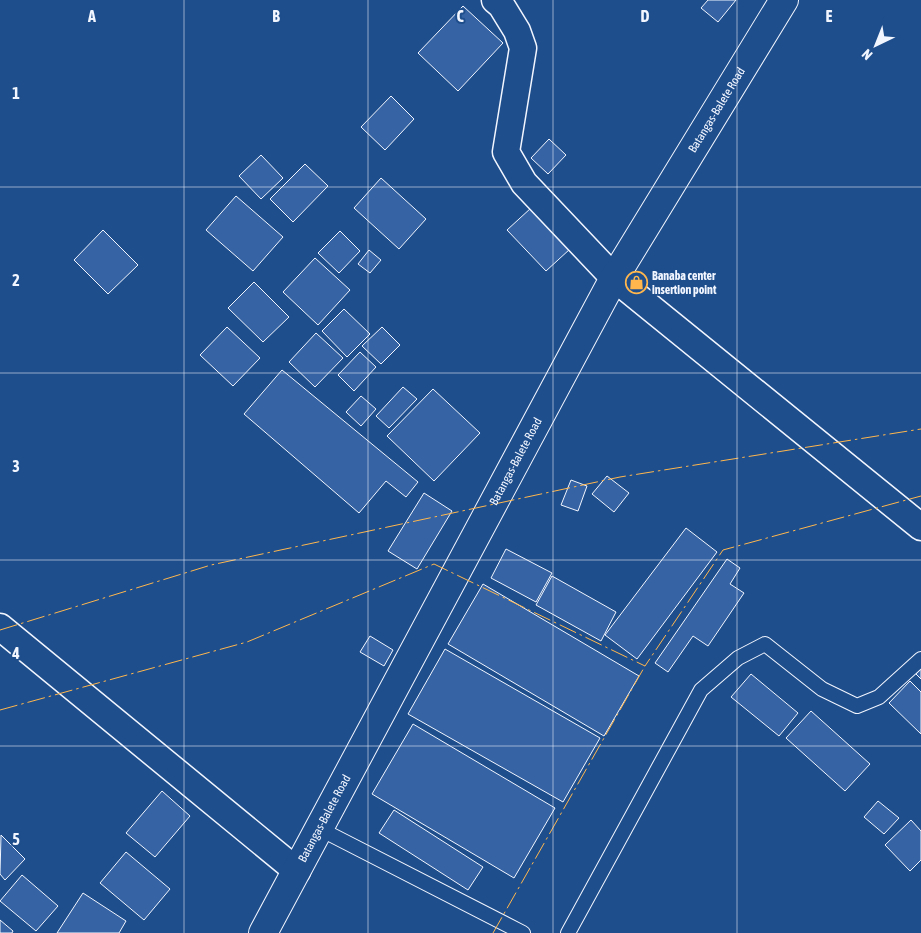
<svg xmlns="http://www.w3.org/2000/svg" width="921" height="933" font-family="'Asap Condensed',sans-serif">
<rect width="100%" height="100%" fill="#1f4e8c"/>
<!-- building -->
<path fill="#3563a3" stroke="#f2f6ff" d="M 708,0 L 736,0 L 718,22 L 701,8 Z
M 463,6 L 503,43 L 458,91 L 418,53 Z
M 391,96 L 414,119 L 385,150 L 361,127 Z
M 549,139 L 566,155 L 548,174 L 531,158 Z
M 261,155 L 283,178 L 261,199 L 239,176 Z
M 305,164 L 328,186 L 293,222 L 270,199 Z
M 381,178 L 426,219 L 399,249 L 354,208 Z
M 236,196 L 283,237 L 253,271 L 206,230 Z
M 531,208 L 570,249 L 546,271 L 507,230 Z
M 103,230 L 138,265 L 108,294 L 74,260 Z
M 340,231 L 360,251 L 339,273 L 318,253 Z
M 369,250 L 381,260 L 370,273 L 358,264 Z
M 315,258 L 350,290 L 318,325 L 283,292 Z
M 254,282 L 289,317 L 263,342 L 228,308 Z
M 344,309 L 370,334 L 347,357 L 322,331 Z
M 227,327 L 260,358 L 233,386 L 200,355 Z
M 382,327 L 400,345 L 381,364 L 362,346 Z
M 316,333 L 343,358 L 315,387 L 289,362 Z
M 360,352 L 376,367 L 354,391 L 338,375 Z
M 282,370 L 418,482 L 406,497 L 386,481 L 359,513 L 244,414 Z
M 403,387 L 417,399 L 389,428 L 376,416 Z
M 433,389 L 480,433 L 434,481 L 387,436 Z
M 361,396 L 376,409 L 361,426 L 346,412 Z
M 607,476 L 629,493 L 614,512 L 592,494 Z
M 571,480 L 587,486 L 578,511 L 561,505 Z
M 424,493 L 452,511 L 417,569 L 388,551 Z
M 686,528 L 717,552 L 637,659 L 605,635 Z
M 506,549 L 552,573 L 536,602 L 491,578 Z
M 727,559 L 740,568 L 730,584 L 744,593 L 708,646 L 693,636 L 668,672 L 655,663 Z
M 552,576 L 616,612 L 601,641 L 536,605 Z
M 483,584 L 639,676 L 604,736 L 448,644 Z
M 370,636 L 393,650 L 384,666 L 360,652 Z
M 445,649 L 600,738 L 563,802 L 408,714 Z
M 921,669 L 921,679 L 916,674 Z
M 751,674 L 798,713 L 779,736 L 731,697 Z
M 910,681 L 921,692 L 921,734 L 889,703 Z
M 811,711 L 870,764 L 845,791 L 786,738 Z
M 413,724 L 555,808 L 514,878 L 372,794 Z
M 162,791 L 190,816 L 155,857 L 126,833 Z
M 878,801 L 899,818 L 884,834 L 864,817 Z
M 394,810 L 483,867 L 468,890 L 379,833 Z
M 911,820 L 921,831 L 921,860 L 910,871 L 885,845 Z
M 1,835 L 25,859 L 5,880 L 0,874 Z
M 126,852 L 170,889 L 144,920 L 100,883 Z
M 22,875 L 58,906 L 36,931 L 0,901 Z
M 83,893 L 126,921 L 119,933 L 57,933 Z
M 0,920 L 13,931 L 12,933 L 0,933 Z"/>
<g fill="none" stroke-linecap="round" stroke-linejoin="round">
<defs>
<path id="lane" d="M 320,829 L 523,933
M 568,933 L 701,690 L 738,658 L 765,644 L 822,689 L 857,706 L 879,697 L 921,659"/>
<path id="street" d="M 495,0 L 501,5 L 517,31 L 523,48 L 506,152 L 524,183 L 614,278 L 921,527
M 0,627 L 297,871"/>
<g id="secondary">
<path id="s1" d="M 263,933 L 614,278 L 784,0"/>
</g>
</defs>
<!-- lane casing -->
<use href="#lane" stroke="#f2f6ff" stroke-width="16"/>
<!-- street casing -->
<use href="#street" stroke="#f2f6ff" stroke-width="29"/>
<!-- secondary casing -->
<use href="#secondary" stroke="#f2f6ff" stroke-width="30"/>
<!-- lane -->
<use href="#lane" stroke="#1f4e8c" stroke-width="14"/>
<!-- street -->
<use href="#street" stroke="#1f4e8c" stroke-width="26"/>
<!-- secondary -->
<use href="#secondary" stroke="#1f4e8c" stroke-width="28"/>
<!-- power -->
<path stroke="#ffb74d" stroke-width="1" stroke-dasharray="18 4 2.5 4" stroke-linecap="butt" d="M 0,630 L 211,565 L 620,477 L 921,429
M 0,710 L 247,642 L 434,564 L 645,666 L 723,550 L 921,496
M 493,933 L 645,666"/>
</g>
<!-- grid -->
<path fill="none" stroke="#f2f6ff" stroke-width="1" stroke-opacity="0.55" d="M 184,0 L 184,933M 368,0 L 368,933M 553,0 L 553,933M 737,0 L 737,933M 0,187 L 921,187M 0,373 L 921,373M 0,560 L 921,560M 0,746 L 921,746"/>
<!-- icons -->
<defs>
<symbol id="shop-ring" viewBox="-11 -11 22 22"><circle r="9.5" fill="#1f4e8c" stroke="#ffb74d" stroke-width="1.5"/><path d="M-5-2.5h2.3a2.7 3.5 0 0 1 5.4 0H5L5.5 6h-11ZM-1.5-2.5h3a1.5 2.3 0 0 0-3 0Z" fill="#ffb74d"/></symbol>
</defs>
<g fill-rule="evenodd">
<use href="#shop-ring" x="624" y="270" width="25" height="25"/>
</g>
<g text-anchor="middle" stroke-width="4" stroke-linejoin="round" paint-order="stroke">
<!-- street labels -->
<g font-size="12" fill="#f2f6ff" stroke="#1f4e8c">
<text dy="4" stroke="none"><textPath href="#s1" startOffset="940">Batangas-Balete Road</textPath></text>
<text dy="4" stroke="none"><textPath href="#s1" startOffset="535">Batangas-Balete Road</textPath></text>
<text dy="4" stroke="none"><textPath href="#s1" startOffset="130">Batangas-Balete Road</textPath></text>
</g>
<!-- poi labels -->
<g font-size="12" font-weight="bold" fill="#f2f6ff" stroke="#1f4e8c" text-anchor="start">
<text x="652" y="280">Banaba center<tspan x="652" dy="14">insertion point</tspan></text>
</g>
</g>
<g font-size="16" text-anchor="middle" font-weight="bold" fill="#f2f6ff" stroke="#1f4e8c" stroke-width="4" stroke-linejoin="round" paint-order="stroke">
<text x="92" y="22">A</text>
<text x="276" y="22">B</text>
<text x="460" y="22">C</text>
<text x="645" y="22">D</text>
<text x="829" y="22">E</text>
<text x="16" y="99">1</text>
<text x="16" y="286">2</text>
<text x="16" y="472">3</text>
<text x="16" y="659">4</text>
<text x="16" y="845">5</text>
</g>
<!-- north arrow -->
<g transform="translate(876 45) rotate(223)" stroke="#1f4e8c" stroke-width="4" paint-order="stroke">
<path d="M0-4L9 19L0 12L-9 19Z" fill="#f2f6ff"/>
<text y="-8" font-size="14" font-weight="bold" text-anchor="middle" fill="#f2f6ff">N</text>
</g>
</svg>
